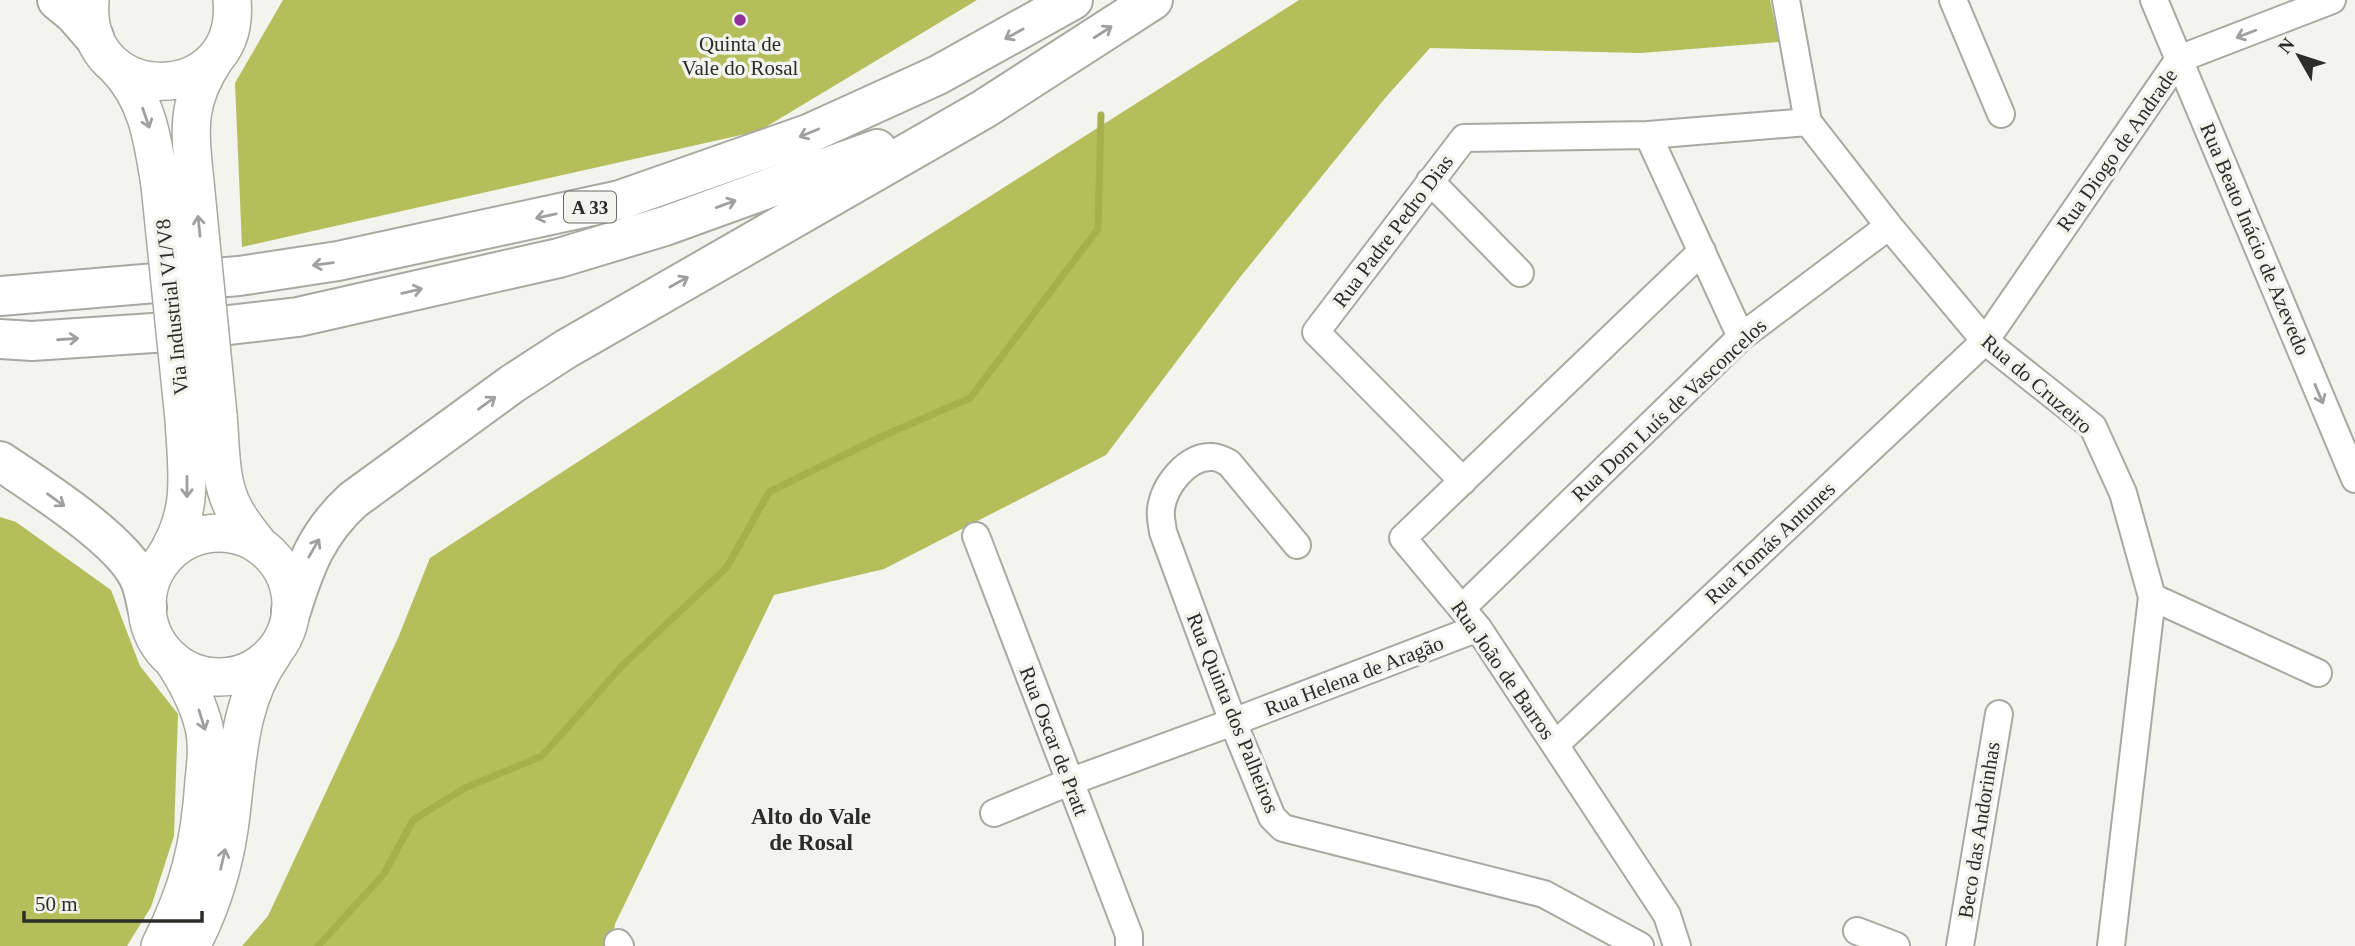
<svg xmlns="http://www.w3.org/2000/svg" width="2355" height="946" font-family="'Times New Roman',serif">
<rect width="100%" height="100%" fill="#f3f4ed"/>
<!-- forest -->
<path fill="#b4be5b" d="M 283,0 L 977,0 L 759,131 L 242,247 L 235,83 Z
M 1299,0 L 1770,0 L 1779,42 L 1641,53 L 1430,48 L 1386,97 L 1237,281 L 1106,455 L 884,569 L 774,595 L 615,924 L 611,946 L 242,946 L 268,916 L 398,638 L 430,558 L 836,294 Z
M 0,517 L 16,522 L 111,590 L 140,666 L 178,714 L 174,836 L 151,907 L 127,946 L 0,946 Z"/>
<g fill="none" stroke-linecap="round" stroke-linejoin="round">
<!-- stream -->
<path stroke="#a6b04c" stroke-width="7" d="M 318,946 L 384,874 L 413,820 L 465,788 L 542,756 L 622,666 L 727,567 L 769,492 L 885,435 L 970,398 L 1098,229 L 1101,115"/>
<defs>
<path id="minor" d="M 1786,0 L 1808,122 L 1889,226 L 1985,341 L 2093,427 L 2123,493 L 2152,597 L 2111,946
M 1953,0 L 2001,114
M 2154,0 L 2355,479
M 1648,135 L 1741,337
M 1430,181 L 1520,273
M 1463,481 L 1316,332 L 1464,138 L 1648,135 L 1808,122
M 976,536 L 1129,935 L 1129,946
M 1297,545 L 1229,463 C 1225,461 1218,457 1213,457 C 1187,455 1164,486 1161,509 C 1160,516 1162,524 1163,532 L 1233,722 L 1272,817 L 1283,828 L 1544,894 L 1640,946
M 2152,597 L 2318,673
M 1462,608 L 1741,337 L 1889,226
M 1555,745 L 1985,341 L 2179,59 L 2332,0
M 994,813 L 1069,782 L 1233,722 L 1478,628
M 1857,931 L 1896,946
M 618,943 L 620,946
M 1677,946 L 1667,915 L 1478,628 L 1403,538 L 1702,251
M 1960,946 L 1999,714"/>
<path id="secondary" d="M 90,0 C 81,109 242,108 232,0
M 116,67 C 148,99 153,142 160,185
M 195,182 C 190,131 185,104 215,59
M 218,415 C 221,446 219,482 234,509 C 241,523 251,534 260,546
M147 605a72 72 0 1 1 144 0a72 72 0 1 1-144 0Z
M 163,560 C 195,512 187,473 184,419
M 160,946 C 189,889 200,844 204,781 C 206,763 208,744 204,727 C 198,702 186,680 172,659
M 191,946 C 210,910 223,869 229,829 C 238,768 236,705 273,654"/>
<path id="motorway" d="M 57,0 L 74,14 L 94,37
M 0,296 L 239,276 L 338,261 L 620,200 L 808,134 L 938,75 L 1073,0
M 0,339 L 32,341 L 168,332 L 298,317 L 559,258 L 665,226 L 877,149
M 0,461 C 37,486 119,538 138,576 C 143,585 145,597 147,607
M 291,611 C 305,566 317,533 353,500 L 512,384 L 566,349 L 984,109 L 1153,0"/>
</defs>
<!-- minor casing -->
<use href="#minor" stroke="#a8a9a2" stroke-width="30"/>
<!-- secondary casing -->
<use href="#secondary" stroke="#a8a9a2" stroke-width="40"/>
<!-- motorway casing -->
<use href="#motorway" stroke="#a8a9a2" stroke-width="42"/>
<!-- minor -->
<use href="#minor" stroke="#fff" stroke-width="26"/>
<!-- secondary -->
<use href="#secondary" stroke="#fff" stroke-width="37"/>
<!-- motorway -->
<use href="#motorway" stroke="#fff" stroke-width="38"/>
<defs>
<path id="secondary-bridge" d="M 195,182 L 218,415
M 160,185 L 184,419"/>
</defs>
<!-- secondary-bridge casing -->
<use href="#secondary-bridge" stroke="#a8a9a2" stroke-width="40" stroke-linecap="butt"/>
<!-- secondary-bridge -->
<use href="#secondary-bridge" stroke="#fff" stroke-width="37"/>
</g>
<!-- one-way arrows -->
<defs><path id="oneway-shaft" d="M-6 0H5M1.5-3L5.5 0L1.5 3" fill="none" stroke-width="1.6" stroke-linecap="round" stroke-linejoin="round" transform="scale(1.75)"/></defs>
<g stroke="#a0a09f">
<use href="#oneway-shaft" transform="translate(1103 32) rotate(-33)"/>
<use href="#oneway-shaft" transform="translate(1014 34) rotate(151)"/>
<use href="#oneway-shaft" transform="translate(2246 34) rotate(159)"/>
<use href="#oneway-shaft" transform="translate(146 118) rotate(71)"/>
<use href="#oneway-shaft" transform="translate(809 133) rotate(158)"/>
<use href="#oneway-shaft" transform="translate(726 204) rotate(-20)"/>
<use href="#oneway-shaft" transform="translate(546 216) rotate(168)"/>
<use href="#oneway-shaft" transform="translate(199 226) rotate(-96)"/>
<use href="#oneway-shaft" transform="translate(323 264) rotate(172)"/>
<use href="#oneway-shaft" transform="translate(679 282) rotate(-29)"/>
<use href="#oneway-shaft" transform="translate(412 291) rotate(-13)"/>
<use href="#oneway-shaft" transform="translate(68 339) rotate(-4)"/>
<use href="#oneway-shaft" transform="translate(2319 394) rotate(67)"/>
<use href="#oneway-shaft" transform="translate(487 403) rotate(-36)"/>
<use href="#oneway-shaft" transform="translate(187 487) rotate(90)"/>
<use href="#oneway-shaft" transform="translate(56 500) rotate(36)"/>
<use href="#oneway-shaft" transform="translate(314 548) rotate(-60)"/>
<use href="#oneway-shaft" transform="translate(202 720) rotate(73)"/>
<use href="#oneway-shaft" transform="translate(223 859) rotate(-77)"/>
</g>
<!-- markers -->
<circle fill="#903099" stroke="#f3f4ed" stroke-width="2.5" cx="740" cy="20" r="7"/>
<g text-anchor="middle" stroke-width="7" stroke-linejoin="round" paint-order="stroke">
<!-- shield labels -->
<rect fill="#f3f4ed" stroke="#686864" stroke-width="2" x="564" y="191.5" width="52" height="31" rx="5"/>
<g font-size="19" font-weight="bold" fill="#2c2c29">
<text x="590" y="214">A 33</text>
</g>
<!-- poi labels -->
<g font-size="21" fill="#2c2c29" stroke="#f3f4ed">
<text x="740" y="51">Quinta de<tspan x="740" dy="24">Vale do Rosal</tspan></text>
</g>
<!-- street labels -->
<g font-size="21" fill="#2c2c29" stroke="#f3f4ed">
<text transform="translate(2117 150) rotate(-55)" y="7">Rua Diogo de Andrade</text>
<text transform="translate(1393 231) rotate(-53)" y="7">Rua Padre Pedro Dias</text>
<text transform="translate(2255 239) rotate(67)" y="7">Rua Beato Inácio de Azevedo</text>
<text transform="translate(172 307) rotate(-96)" y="7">Via Industrial V1/V8</text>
<text transform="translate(2037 384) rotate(41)" y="7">Rua do Cruzeiro</text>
<text transform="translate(1669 410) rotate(-43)" y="7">Rua Dom Luís de Vasconcelos</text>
<text transform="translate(1770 543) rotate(-43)" y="7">Rua Tomás Antunes</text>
<text transform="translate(1503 670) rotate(55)" y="7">Rua João de Barros</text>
<text transform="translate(1354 676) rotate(-21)" y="7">Rua Helena de Aragão</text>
<text transform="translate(1233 713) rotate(68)" y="7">Rua Quinta dos Palheiros</text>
<text transform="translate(1054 741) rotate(69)" y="7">Rua Oscar de Pratt</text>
<text transform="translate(1979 830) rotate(-81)" y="7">Beco das Andorinhas</text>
</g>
<!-- neighbourhood labels -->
<g font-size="23" font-weight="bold" fill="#2c2c29" stroke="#f3f4ed">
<text x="811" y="824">Alto do Vale<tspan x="811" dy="26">de Rosal</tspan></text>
</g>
</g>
<!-- north arrow -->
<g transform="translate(2299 56) rotate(309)" stroke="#f3f4ed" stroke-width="5" paint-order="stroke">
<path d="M0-5L12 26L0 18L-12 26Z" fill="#2c2c29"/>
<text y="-10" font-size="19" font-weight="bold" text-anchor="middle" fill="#2c2c29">N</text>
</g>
<!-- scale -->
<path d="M24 911v10h178v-10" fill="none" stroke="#2c2c29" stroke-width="3.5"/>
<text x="35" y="911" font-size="21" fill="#2c2c29" stroke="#f3f4ed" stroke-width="5" paint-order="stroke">50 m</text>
</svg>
